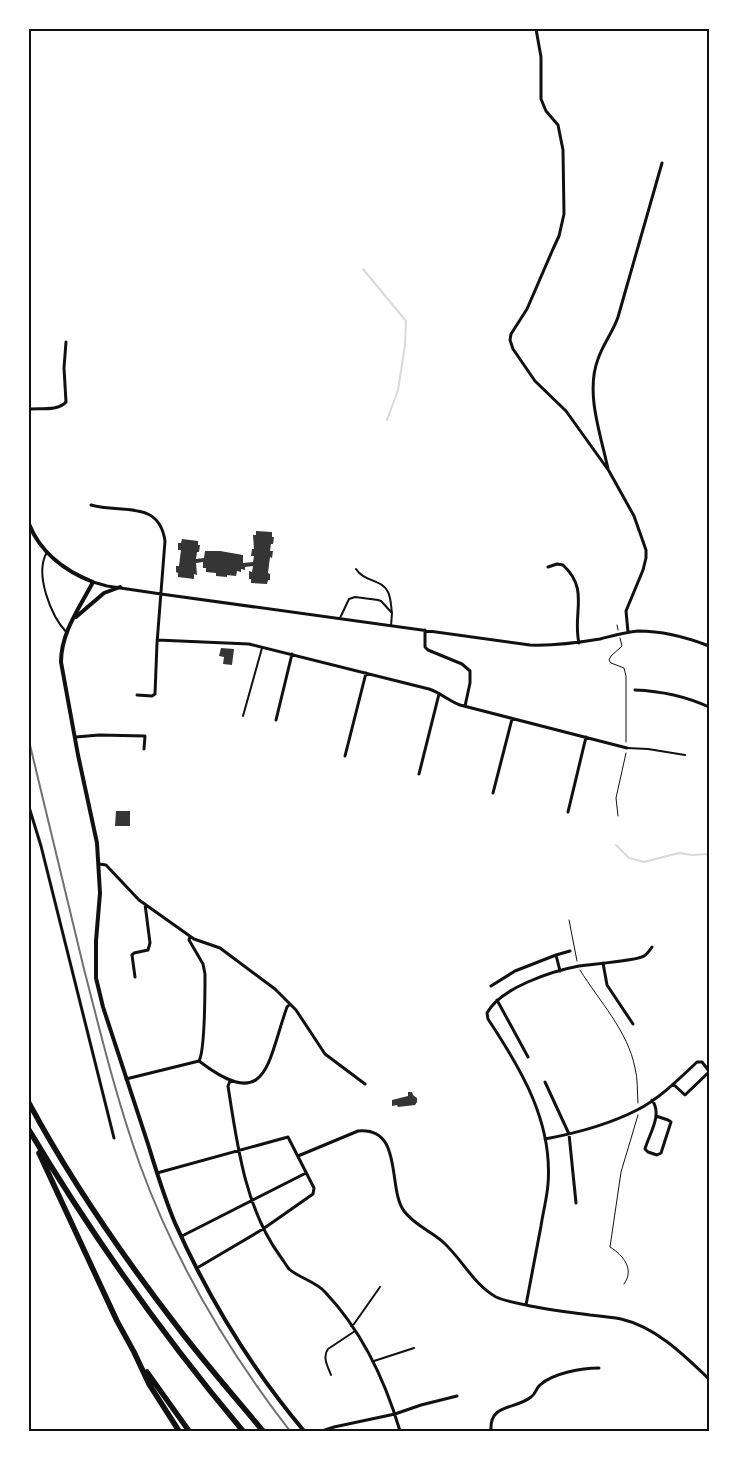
<svg xmlns="http://www.w3.org/2000/svg" width="738" height="1460" font-family="'Archivo Narrow',sans-serif">
<rect width="100%" height="100%" fill="#fff"/>
<g fill="none" stroke-linecap="round" stroke-linejoin="round">
<!-- stream -->
<path stroke="#d9d9d9" stroke-width="2" d="M 363,269 L 406,321 L 405,345 L 398,390 L 387,420
M 616,845 L 629,858 L 644,862 L 679,853 L 692,855 L 709,854"/>
</g>
<!-- building -->
<path fill="#353535" d="M 256,531 L 272,532 L 272,537 L 274,537 L 273,544 L 271,544 L 270,551 L 273,551 L 272,558 L 270,557 L 268,573 L 270,574 L 270,580 L 268,580 L 267,584 L 251,583 L 251,579 L 249,579 L 249,571 L 252,572 L 253,566 L 245,567 L 245,570 L 241,569 L 241,572 L 237,571 L 236,576 L 227,575 L 227,577 L 216,576 L 216,573 L 206,572 L 206,568 L 203,568 L 203,562 L 196,563 L 197,575 L 194,574 L 194,579 L 178,577 L 178,573 L 176,572 L 176,566 L 179,566 L 181,550 L 178,550 L 178,543 L 181,543 L 182,539 L 198,541 L 198,545 L 200,545 L 199,552 L 197,552 L 196,559 L 204,558 L 205,551 L 220,551 L 243,555 L 243,563 L 253,562 L 254,556 L 251,556 L 252,549 L 254,549 L 253,535 L 256,535 Z
M 221,648 L 234,649 L 232,665 L 223,664 L 224,657 L 219,656 Z
M 116,811 L 130,811 L 130,826 L 115,826 Z
M 408,1092 L 412,1092 L 413,1095 L 417,1098 L 417,1102 L 415,1105 L 398,1107 L 397,1105 L 392,1106 L 392,1100 L 408,1096 Z"/>
<g fill="none" stroke-linecap="round" stroke-linejoin="round">
<!-- path -->
<path stroke="#111" stroke-width="1" d="M 617,625 L 618,630
M 620,638 L 622,646 L 611,656 L 609,660 L 611,663 L 624,668 L 626,676 L 626,742
M 618,816 L 616,798 L 626,753
M 569,920 L 577,961
M 580,970 C 599,1001 628,1031 635,1068 C 638,1079 637,1091 638,1103
M 624,1284 C 635,1269 623,1255 610,1247 L 621,1172 L 638,1115"/>
<!-- service -->
<path stroke="#111" stroke-width="2" d="M 47,552 C 34,574 51,616 67,633
M 356,569 C 364,582 382,579 388,592 C 391,598 391,606 392,613
M 340,618 L 349,599 L 355,597 L 378,600 L 381,601 L 392,613 L 391,626
M 243,716 L 262,648
M 627,748 L 648,749 L 685,755
M 351,1326 L 354,1324 L 380,1287
M 374,1361 L 414,1348
M 331,1375 C 328,1367 322,1357 328,1349 L 355,1331"/>
<!-- minor -->
<path stroke="#111" stroke-width="3" d="M 536,29 L 541,57 L 541,99 L 546,111 L 558,125 L 563,150 L 564,214 L 559,236 L 553,249 L 527,309 L 511,334 L 510,340 L 513,349 L 535,381 L 566,411 L 609,471 L 634,516 L 646,550 L 646,558 L 643,570 L 626,611 L 628,632
M 29,409 C 39,408 59,411 66,402 L 64,368 L 66,342
M 608,469 C 601,435 585,393 598,359 C 603,344 613,332 618,317 L 662,163
M 91,505 C 121,514 159,499 165,541 L 157,643 L 155,694 L 152,696 L 137,695
M 548,567 L 557,564 L 563,565 C 590,590 572,613 579,643
M 93,582 L 107,586 L 161,594 L 530,645 C 554,646 576,643 600,639 C 612,636 625,632 638,631 C 663,631 686,637 709,646
M 425,630 L 425,647 L 428,650 L 462,664 L 470,671 L 470,683 L 465,706
M 157,640 L 249,644 L 429,689 C 441,693 449,701 460,705 L 627,748
M 635,690 C 661,691 685,696 709,707
M 276,720 L 292,654
M 76,737 L 99,735 L 145,736 L 144,749
M 345,756 L 366,673
M 419,774 L 439,694
M 493,793 L 512,719
M 29,807 L 41,846 L 114,1138
M 568,812 L 586,737
M 99,864 L 106,865 L 139,900 L 194,939 L 220,948 L 275,989 L 296,1010 L 325,1054 L 365,1084
M 190,937 L 189,940 L 203,964 L 205,974 C 205,990 205,1050 199,1061
M 652,947 C 650,950 647,954 644,956 C 636,961 591,964 579,966 C 552,971 500,988 487,1013 L 488,1019 C 521,1069 553,1122 548,1184 C 547,1198 543,1212 541,1226 C 536,1252 531,1278 526,1305 C 547,1310 569,1312 590,1315 C 600,1316 611,1317 621,1319 C 656,1327 684,1355 709,1379
M 603,963 L 607,985 L 633,1024
M 560,971 L 556,955 L 570,951
M 135,977 L 132,955 L 134,953 L 148,950 L 150,943 L 145,904
M 491,986 L 515,971 L 556,955
M 497,1000 L 528,1057
M 126,1079 L 199,1061 C 268,1114 267,1063 287,1007 L 290,1004
M 230,1081 L 228,1086 C 237,1144 245,1208 280,1256 C 283,1260 286,1265 289,1269 C 299,1278 315,1281 325,1292 C 362,1331 385,1380 400,1431
M 545,1082 L 569,1134 L 576,1203
M 673,1084 L 685,1095 L 709,1072
M 652,1100 C 663,1115 649,1134 645,1149 L 648,1152 L 657,1155 L 661,1153 L 671,1122 L 668,1120 L 656,1116
M 545,1139 C 577,1133 608,1125 637,1110 C 659,1099 679,1079 697,1062 L 702,1062 L 709,1071
M 298,1156 L 358,1131 C 404,1127 387,1188 404,1211 C 414,1225 431,1231 443,1242 C 462,1259 474,1285 496,1297 C 505,1301 516,1303 526,1305
M 157,1173 L 288,1137 L 314,1188 L 313,1194 L 263,1229 L 197,1268
M 182,1236 L 306,1173
M 322,1431 L 334,1427 L 395,1414 L 421,1405 L 457,1396
M 491,1431 C 489,1403 515,1410 531,1397 C 536,1394 536,1388 540,1385 C 553,1373 582,1368 599,1368"/>
<!-- tertiary -->
<path stroke="#111" stroke-width="4" d="M 29,524 C 40,552 65,571 93,582 C 80,607 61,632 61,662 L 78,755 L 97,843 L 100,893 L 96,941 L 96,978 L 103,1007 C 118,1053 133,1099 148,1144 C 156,1170 164,1197 175,1223 C 208,1297 252,1369 304,1431
M 76,617 L 104,593 L 120,587"/>
<!-- motorway -->
<path stroke="#111" stroke-width="5.5" d="M 29,1103 C 71,1181 122,1255 176,1325 C 204,1362 234,1396 263,1431
M 29,1130 C 93,1237 163,1336 243,1431
M 39,1153 L 117,1321 L 134,1352 L 149,1384 L 179,1431
M 147,1372 L 189,1431"/>
<!-- rail -->
<path stroke="#707070" stroke-width="2" d="M 29,741 C 47,817 66,893 84,969 C 101,1035 117,1101 140,1165 C 175,1261 228,1351 290,1431"/>
</g>
<!-- border -->
<rect width="738" height="1460" fill="none" stroke="#ffffff" stroke-width="60"/>
<rect x="30" y="30" width="678" height="1400" fill="none" stroke="#111" stroke-width="2"/>
</svg>
